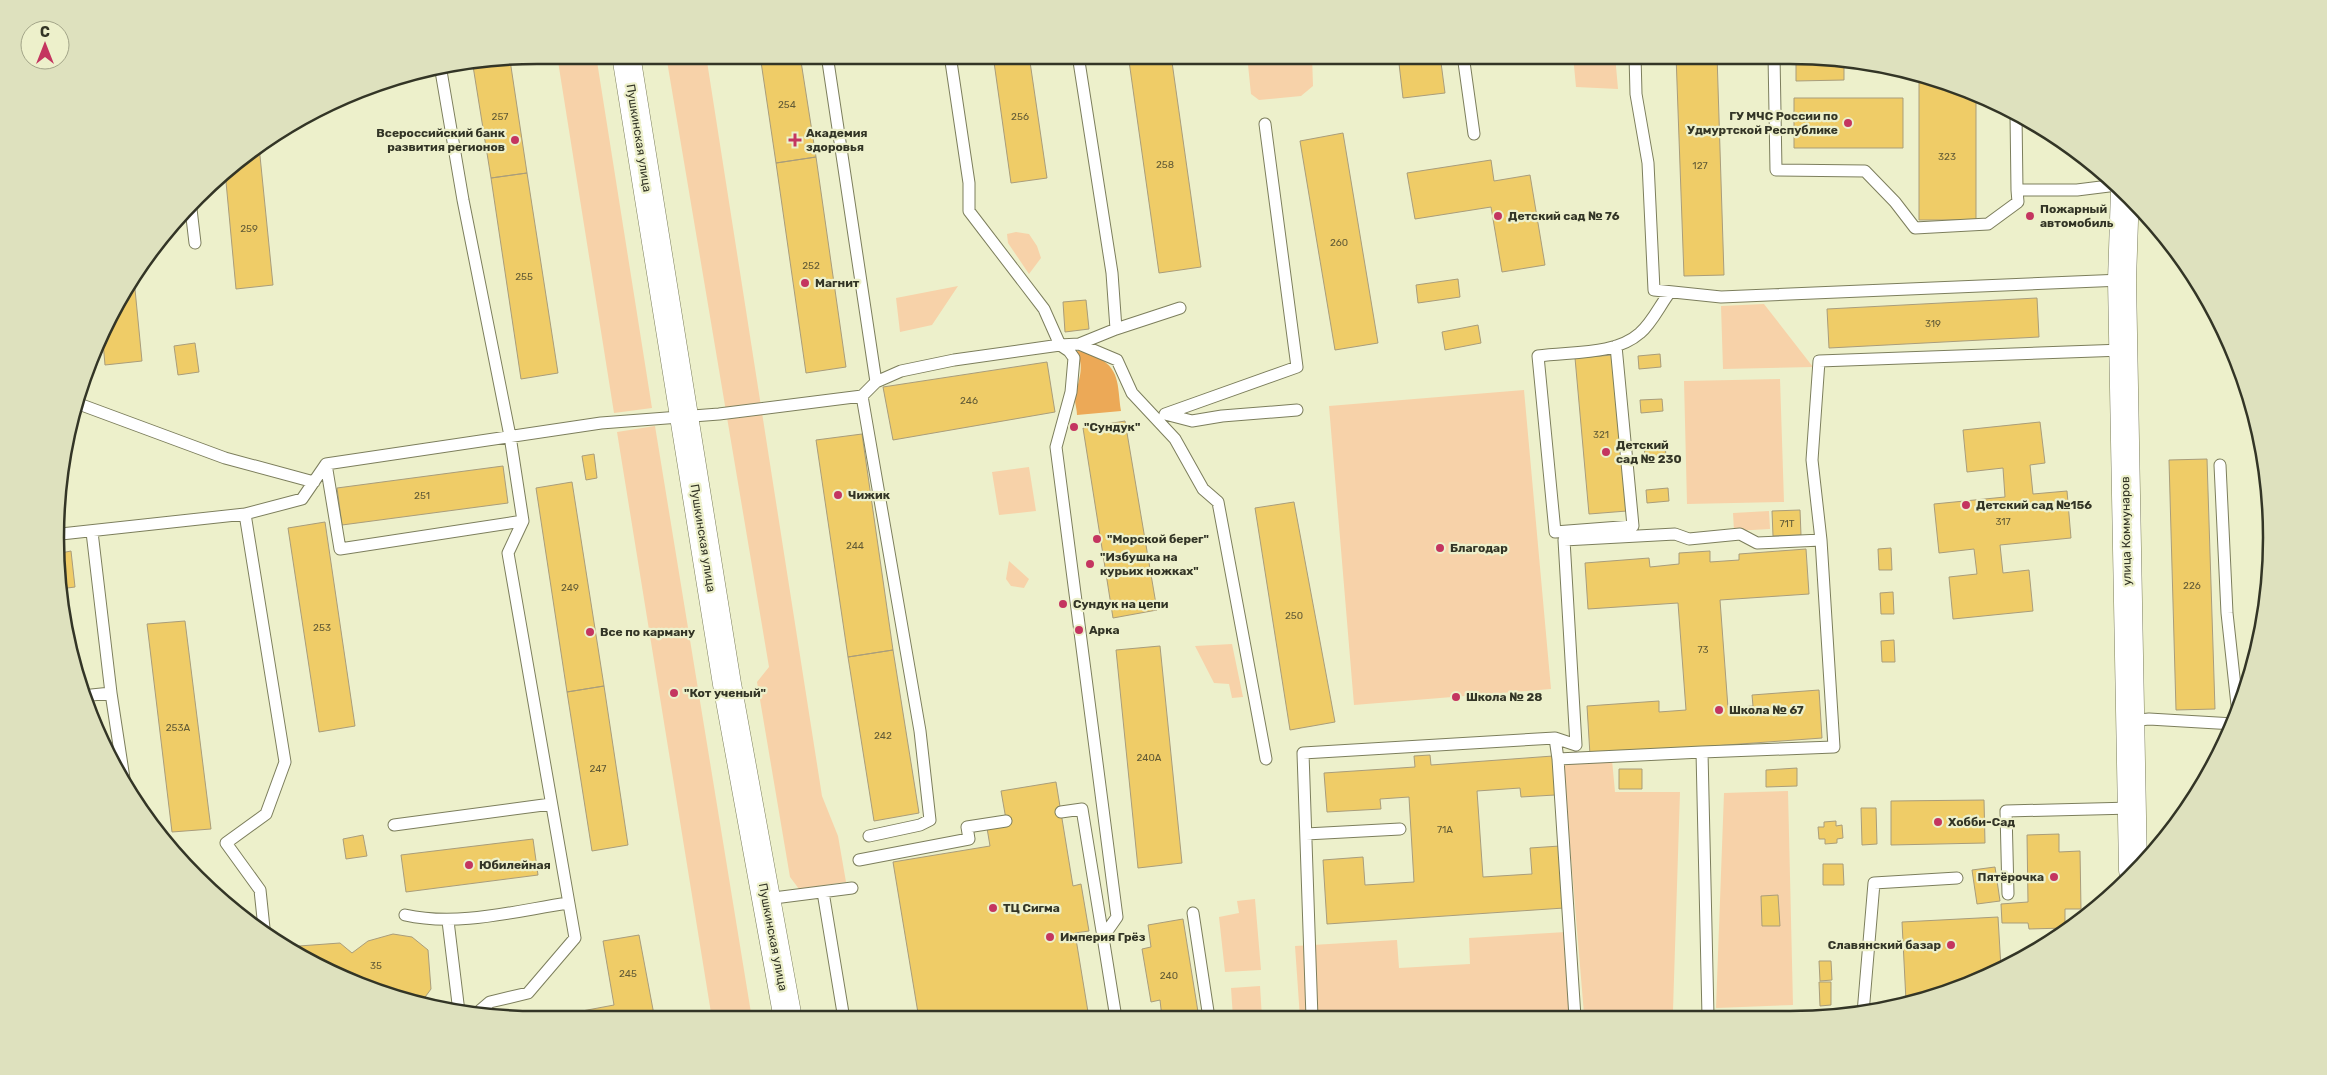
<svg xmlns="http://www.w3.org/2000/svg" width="2327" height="1075" font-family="Rubik,sans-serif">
<rect width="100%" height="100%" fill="#edf0cb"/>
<!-- green -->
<path fill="#f7d2a9" d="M 557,55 L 596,55 L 652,408 L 614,413 Z
M 666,55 L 706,55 L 822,796 L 838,836 L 846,882 L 799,889 L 790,877 L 757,682 L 769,667 Z
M 1247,55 L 1312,55 L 1313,86 L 1301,96 L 1259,100 L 1251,94 Z
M 1573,55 L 1615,55 L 1618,89 L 1576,87 Z
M 1016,232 L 1029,234 L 1037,246 L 1041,258 L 1029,274 L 1008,243 L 1007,234 Z
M 958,286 L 932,325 L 900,332 L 896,298 Z
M 1764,304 L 1813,367 L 1723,369 L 1721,306 Z
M 1780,379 L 1784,502 L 1687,504 L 1684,381 Z
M 1524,390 L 1551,689 L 1354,705 L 1329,406 Z
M 655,426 L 752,1019 L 712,1019 L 617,432 Z
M 1029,467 L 1036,511 L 999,515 L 992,472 Z
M 1769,511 L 1770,529 L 1734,531 L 1733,513 Z
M 1009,561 L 1029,579 L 1024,588 L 1011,586 L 1006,579 Z
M 1232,644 L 1243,697 L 1232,698 L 1229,684 L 1214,683 L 1195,646 Z
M 1612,760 L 1615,792 L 1680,792 L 1673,1010 L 1584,1014 L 1563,762 Z
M 1788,791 L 1793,1005 L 1716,1008 L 1724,793 Z
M 1255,899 L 1261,970 L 1225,972 L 1219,917 L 1239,913 L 1237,901 Z
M 1566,932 L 1571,1014 L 1533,1017 L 1300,1018 L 1295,946 L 1397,940 L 1399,968 L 1470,964 L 1469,938 Z
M 1260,986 L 1262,1018 L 1233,1018 L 1231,988 Z"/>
<!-- forest -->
<path fill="#eca957" d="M 1075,351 C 1083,351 1087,353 1094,356 C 1121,367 1117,385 1121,411 L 1077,415 C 1077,410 1075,404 1075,399 C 1077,383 1087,365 1075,351 Z"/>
<!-- building -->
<path fill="#efcc67" stroke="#a99d7b" d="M 760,55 L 800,55 L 816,157 L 776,163 Z
M 993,55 L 1029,55 L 1047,178 L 1011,183 Z
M 1171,55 L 1201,267 L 1159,273 L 1129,61 Z
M 1398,55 L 1440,55 L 1445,93 L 1403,98 Z
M 1676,55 L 1717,55 L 1724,275 L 1684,276 Z
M 1796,56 L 1844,60 L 1844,80 L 1796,81 Z
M 510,60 L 527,173 L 491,178 L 473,66 Z
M 1919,80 L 1936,80 L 1976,93 L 1976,220 L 1919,220 Z
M 1794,98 L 1903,98 L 1903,148 L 1794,148 Z
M 1343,133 L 1378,343 L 1335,350 L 1300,141 Z
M 259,146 L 273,285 L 236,289 L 225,171 Z
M 816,157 L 846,367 L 806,373 L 776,163 Z
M 1491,160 L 1494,181 L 1530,175 L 1545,265 L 1502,272 L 1491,207 L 1415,219 L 1407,173 Z
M 527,173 L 558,373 L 521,379 L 491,178 Z
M 134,279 L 142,361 L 105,365 L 103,342 L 120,296 Z
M 1458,279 L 1460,297 L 1418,303 L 1416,285 Z
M 2037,298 L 2039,337 L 1829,348 L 1827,309 Z
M 1086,300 L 1089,329 L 1065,332 L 1063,302 Z
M 1478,325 L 1481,343 L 1445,350 L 1442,332 Z
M 195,343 L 199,372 L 178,375 L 174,346 Z
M 1660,354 L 1661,367 L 1639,369 L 1638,356 Z
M 1613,355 L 1627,511 L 1589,514 L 1575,358 Z
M 1047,362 L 1055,412 L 893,440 L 883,387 Z
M 1662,399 L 1663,411 L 1641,413 L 1640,400 Z
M 1125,421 L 1157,610 L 1113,618 L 1083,428 Z
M 2040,422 L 2045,463 L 2030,465 L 2033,494 L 2067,491 L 2071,538 L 2000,545 L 2003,573 L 2029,570 L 2033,611 L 1953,619 L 1949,577 L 1977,574 L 1974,549 L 1939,553 L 1934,504 L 2005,497 L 2003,468 L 1967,472 L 1963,430 Z
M 862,434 L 893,650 L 848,657 L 816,440 Z
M 1665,443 L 1666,456 L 1645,458 L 1644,445 Z
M 594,454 L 597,478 L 586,480 L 582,456 Z
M 2207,459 L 2215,709 L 2176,710 L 2169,460 Z
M 503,466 L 508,503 L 342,525 L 337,488 Z
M 572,482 L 604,686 L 567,692 L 536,488 Z
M 1668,488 L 1669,501 L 1647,503 L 1646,490 Z
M 1294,502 L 1335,722 L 1290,730 L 1255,508 Z
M 1800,510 L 1801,535 L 1773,536 L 1772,511 Z
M 325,522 L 355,726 L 319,732 L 288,528 Z
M 1891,548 L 1892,570 L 1879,570 L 1878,549 Z
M 1806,549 L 1809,594 L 1720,600 L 1728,708 L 1753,706 L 1752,695 L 1819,690 L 1822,738 L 1590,755 L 1587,706 L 1659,701 L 1659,712 L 1686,710 L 1678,603 L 1588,609 L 1585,563 L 1649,558 L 1650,567 L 1679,564 L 1679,553 L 1710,551 L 1710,562 L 1739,560 L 1739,554 Z
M 71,551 L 75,587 L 60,589 L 61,553 Z
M 1893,592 L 1894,614 L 1881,614 L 1880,593 Z
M 185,621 L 211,829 L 172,832 L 147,624 Z
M 1894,640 L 1895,662 L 1882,662 L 1881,641 Z
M 1160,646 L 1182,863 L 1138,868 L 1116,650 Z
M 893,650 L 919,813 L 874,821 L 848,657 Z
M 604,686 L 628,845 L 592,851 L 567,692 Z
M 1430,755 L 1431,765 L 1553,756 L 1555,795 L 1521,797 L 1520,788 L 1477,791 L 1483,877 L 1532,874 L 1530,848 L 1560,846 L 1564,908 L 1327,924 L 1323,860 L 1363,857 L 1365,885 L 1414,882 L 1409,797 L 1380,799 L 1381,809 L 1327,812 L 1324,773 L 1415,767 L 1414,756 Z
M 1797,768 L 1797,786 L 1766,787 L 1766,770 Z
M 1619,769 L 1642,769 L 1642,789 L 1619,789 Z
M 1056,782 L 1073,886 L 1081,884 L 1089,931 L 1075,933 L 1089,1018 L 919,1019 L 893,862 L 990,846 L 987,828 L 1007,825 L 1001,791 Z
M 1984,800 L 1985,843 L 1891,845 L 1891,801 Z
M 1861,808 L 1876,808 L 1877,844 L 1862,845 Z
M 1836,821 L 1836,826 L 1842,825 L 1843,838 L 1837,839 L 1837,843 L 1825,844 L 1825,839 L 1819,839 L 1818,827 L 1824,827 L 1824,822 Z
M 2059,834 L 2059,852 L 2080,851 L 2081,909 L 2065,909 L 2065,928 L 2029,929 L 2028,923 L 2002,923 L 2001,904 L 2028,902 L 2027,835 Z
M 363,835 L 367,856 L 346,859 L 343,839 Z
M 533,839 L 538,875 L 406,892 L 401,855 Z
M 1823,864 L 1843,864 L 1844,885 L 1823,885 Z
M 1995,867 L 2000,901 L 1977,904 L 1972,870 Z
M 1778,895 L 1780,926 L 1762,926 L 1761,896 Z
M 1998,917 L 2001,968 L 1974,983 L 1906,1001 L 1902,922 Z
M 1183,919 L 1199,1018 L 1162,1018 L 1160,1000 L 1151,1002 L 1142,949 L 1151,947 L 1148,925 Z
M 393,934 L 412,937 L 428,950 L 431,989 L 420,1004 L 353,983 L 297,948 L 299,946 L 340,943 L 352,953 L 368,941 Z
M 639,935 L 655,1020 L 534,1020 L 614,1005 L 603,941 Z
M 1819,961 L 1831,961 L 1832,980 L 1820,981 Z
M 1819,982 L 1831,982 L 1831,1005 L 1820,1006 Z"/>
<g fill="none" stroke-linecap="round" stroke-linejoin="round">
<defs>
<path id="service" d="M 950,55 L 969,183 L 969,211 L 1044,309 L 1060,345 L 1069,351 L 1074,358 L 1071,392 L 1056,447 L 1117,917 L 1103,937 L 1116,1018
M 1078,55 L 1112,273 L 1116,329 L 1079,344
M 1463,55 L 1474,134
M 1635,55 L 1636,94 L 1648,163 L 1654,290 L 1721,297 L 2122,280
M 1774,55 L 1776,170 L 1865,171 L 1895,202 L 1915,228 L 1988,224 L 2018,202 L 2017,190
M 441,71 L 463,200 L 510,436 L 523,521 L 508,553 L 575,938 L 528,993 L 490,1002 L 476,1014
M 2016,114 L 2017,190 L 2077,190 L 2117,185
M 191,209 L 195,243
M 1116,329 L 1180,308
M 1616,346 L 1633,526 L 1555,532 L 1538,356 C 1570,351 1614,356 1640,333 C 1652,323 1660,305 1670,292
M 876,382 L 901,371 L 954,360 L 1060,345 L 1079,344 L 1117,360 L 1132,393 L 1175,439 L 1203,489 L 1218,502 L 1266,759
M 862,396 L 920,731 L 930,820 L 920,825 L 869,836
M 79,404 L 225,458 L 314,482
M 1165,414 L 1297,367 L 1265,124
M 1165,414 L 1192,421 L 1222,416 L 1297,410
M 326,464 L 340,549 L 523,521
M 2220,465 L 2227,613 L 2238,714
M 245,514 L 285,762 L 266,814 L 226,843 L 260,890 L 264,928
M 61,534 L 245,514 L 302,499 L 326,464 L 601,423 L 719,414 L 862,396 L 876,382 L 827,55
M 111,693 L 125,785
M 82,696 L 111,693 L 92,532
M 2130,721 L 2149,719 L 2234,724
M 1555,738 L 1576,745 L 1564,540 L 1675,534 L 1689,539 L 1740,534 L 1757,543 L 1821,540
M 1702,752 L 1834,747 L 1821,540 L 1812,460 L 1819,361 L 2123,350
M 1558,759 L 1575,1017
M 1061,812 L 1082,809 L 1103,937
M 394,825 L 551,804
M 1306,834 L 1400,829
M 859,860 L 969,839 L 967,827 L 1006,821
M 823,892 L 844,1019
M 2008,894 L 2006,811 L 2132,808
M 766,899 L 852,888
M 1193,913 L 1209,1018
M 405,915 C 458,927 515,911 568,903
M 448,921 L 459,1012
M 1863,1013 L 1874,883 L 1957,878
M 1312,1018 L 1303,753 L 1555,738 L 1558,759 L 1702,752 L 1708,1016"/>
<path id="tertiary" d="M 2125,191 L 2122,280 L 2133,870"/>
<path id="primary" d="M 626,55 L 727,684 L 788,1019"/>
</defs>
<!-- service casing -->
<use href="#service" stroke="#7c7e5c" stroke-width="13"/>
<!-- tertiary casing -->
<use href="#tertiary" stroke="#7c7e5c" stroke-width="29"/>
<!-- primary casing -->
<use href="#primary" stroke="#7c7e5c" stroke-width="29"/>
<!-- service -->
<use href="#service" stroke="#fff" stroke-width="11"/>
<!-- tertiary -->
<use href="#tertiary" stroke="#fff" stroke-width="28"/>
<!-- primary -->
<use href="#primary" stroke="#fff" stroke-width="28"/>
</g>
<!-- markers -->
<g fill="#c43560" stroke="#edf0cb" stroke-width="2">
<circle cx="1848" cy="123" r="5"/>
<circle cx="515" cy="140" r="5"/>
<path d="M792.5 132.5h5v5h5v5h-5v5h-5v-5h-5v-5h5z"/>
<circle cx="1498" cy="216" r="5"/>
<circle cx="2030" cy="216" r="5"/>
<circle cx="805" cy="283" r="5"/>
<circle cx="1074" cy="427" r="5"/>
<circle cx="1606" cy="452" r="5"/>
<circle cx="838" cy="495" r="5"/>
<circle cx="1966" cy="505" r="5"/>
<circle cx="1097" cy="539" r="5"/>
<circle cx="1440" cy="548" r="5"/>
<circle cx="1090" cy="564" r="5"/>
<circle cx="1063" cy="604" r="5"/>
<circle cx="1079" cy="630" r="5"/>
<circle cx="590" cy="632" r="5"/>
<circle cx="674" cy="693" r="5"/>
<circle cx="1456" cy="697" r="5"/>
<circle cx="1719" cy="710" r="5"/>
<circle cx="1938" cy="822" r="5"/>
<circle cx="469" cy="865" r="5"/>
<circle cx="2054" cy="877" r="5"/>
<circle cx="993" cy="908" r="5"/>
<circle cx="1050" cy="937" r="5"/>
<circle cx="1951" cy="945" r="5"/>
</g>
<g text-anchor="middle" stroke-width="4.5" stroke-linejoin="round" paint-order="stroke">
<!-- number labels -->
<g font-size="10" fill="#625b36">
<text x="787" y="108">254</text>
<text x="500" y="120">257</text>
<text x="1020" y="120">256</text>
<text x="1947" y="160">323</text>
<text x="1165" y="168">258</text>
<text x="1700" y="169">127</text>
<text x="249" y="232">259</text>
<text x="1339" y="246">260</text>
<text x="811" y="269">252</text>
<text x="524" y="280">255</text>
<text x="1933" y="327">319</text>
<text x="969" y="404">246</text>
<text x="1601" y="438">321</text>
<text x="422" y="499">251</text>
<text x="2003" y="525">317</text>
<text x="1787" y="527">71Т</text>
<text x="855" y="549">244</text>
<text x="2192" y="589">226</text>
<text x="570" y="591">249</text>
<text x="1294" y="619">250</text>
<text x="322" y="631">253</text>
<text x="1703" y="653">73</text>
<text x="178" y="731">253А</text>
<text x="883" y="739">242</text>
<text x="1149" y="761">240А</text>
<text x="598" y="772">247</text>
<text x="1445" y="833">71А</text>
<text x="376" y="969">35</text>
<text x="628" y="977">245</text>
<text x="1169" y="979">240</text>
</g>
<!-- poi labels -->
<g font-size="12" font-weight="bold" fill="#333526" stroke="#edf0cb" text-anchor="start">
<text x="1838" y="120" text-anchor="end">ГУ МЧС России по<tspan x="1838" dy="14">Удмуртской Республике</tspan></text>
<text x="505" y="137" text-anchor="end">Всероссийский банк<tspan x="505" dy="14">развития регионов</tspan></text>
<text x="806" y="137">Академия<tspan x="806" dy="14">здоровья</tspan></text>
<text x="2040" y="213">Пожарный<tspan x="2040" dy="14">автомобиль</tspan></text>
<text x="1508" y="220">Детский сад № 76</text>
<text x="815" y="287">Магнит</text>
<text x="1084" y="431">"Сундук"</text>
<text x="1616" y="449">Детский<tspan x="1616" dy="14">сад № 230</tspan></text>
<text x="848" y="499">Чижик</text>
<text x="1976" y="509">Детский сад №156</text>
<text x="1107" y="543">"Морской берег"</text>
<text x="1450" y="552">Благодар</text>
<text x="1100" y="561">"Избушка на<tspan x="1100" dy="14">курьих ножках"</tspan></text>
<text x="1073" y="608">Сундук на цепи</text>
<text x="1089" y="634">Арка</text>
<text x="600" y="636">Все по карману</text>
<text x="684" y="697">"Кот ученый"</text>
<text x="1466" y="701">Школа № 28</text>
<text x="1729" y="714">Школа № 67</text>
<text x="1948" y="826">Хобби-Сад</text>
<text x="479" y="869">Юбилейная</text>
<text x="2044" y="881" text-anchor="end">Пятёрочка</text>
<text x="1003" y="912">ТЦ Сигма</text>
<text x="1060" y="941">Империя Грёз</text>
<text x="1941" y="949" text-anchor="end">Славянский базар</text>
</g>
<!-- street labels -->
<g font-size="12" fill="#333526" stroke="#edf0cb">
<text transform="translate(639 138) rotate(81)" y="4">Пушкинская улица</text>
<text transform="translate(2126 531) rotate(-91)" y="4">улица Коммунаров</text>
<text transform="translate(703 538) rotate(81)" y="4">Пушкинская улица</text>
<text transform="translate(773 937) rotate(79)" y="4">Пушкинская улица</text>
</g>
</g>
<!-- crop -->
<path d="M0 0H2327V1075H0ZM537 64H1790A473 473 0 0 1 2263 537V538A473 473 0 0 1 1790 1011H537A473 473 0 0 1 64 538V537A473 473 0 0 1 537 64Z" fill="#dee1be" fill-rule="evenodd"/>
<path fill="none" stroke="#333526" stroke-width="2.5" d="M537 64H1790A473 473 0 0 1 2263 537V538A473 473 0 0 1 1790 1011H537A473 473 0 0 1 64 538V537A473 473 0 0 1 537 64Z"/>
<!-- north arrow -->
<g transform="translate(45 45)"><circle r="24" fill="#edf0cb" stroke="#a3a589"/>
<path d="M0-4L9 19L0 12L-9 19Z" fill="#c43560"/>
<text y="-8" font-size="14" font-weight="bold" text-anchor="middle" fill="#333526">С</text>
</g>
</svg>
